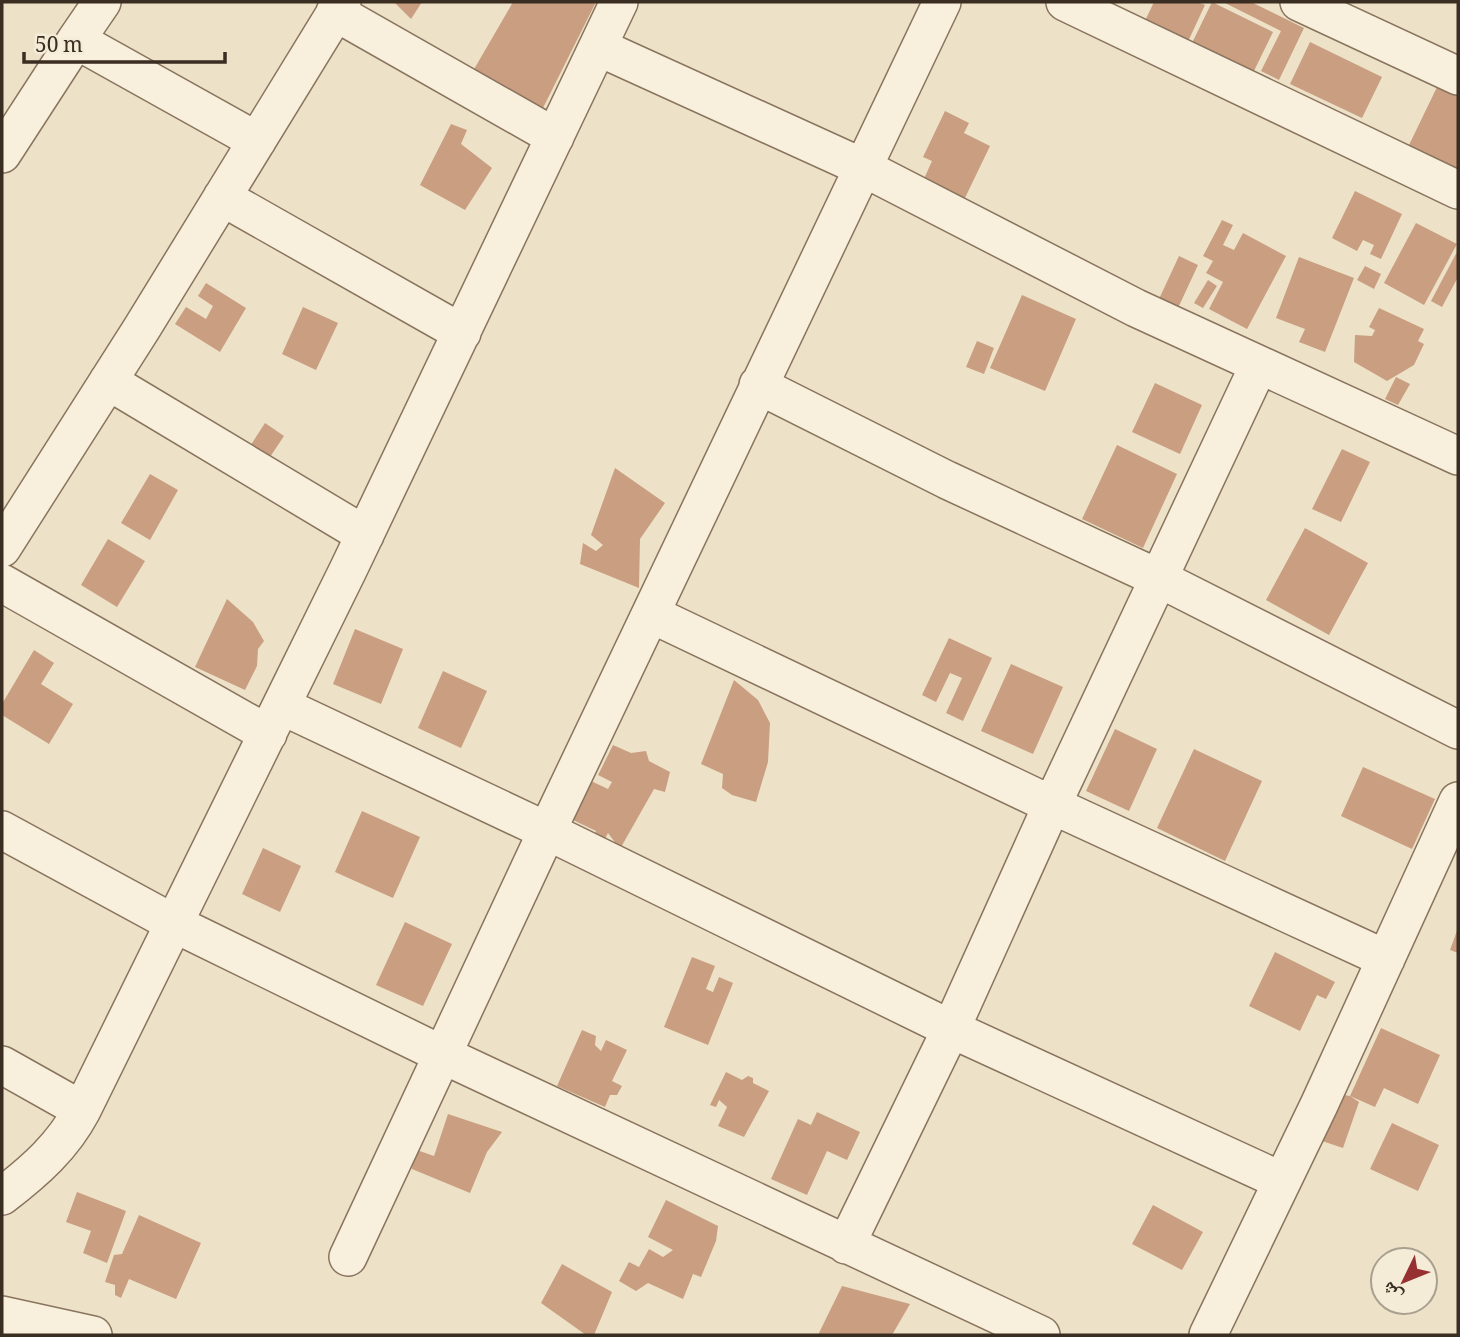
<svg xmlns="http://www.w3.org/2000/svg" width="1460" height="1337" font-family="Georgia,'Noto Naskh Arabic',serif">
<rect width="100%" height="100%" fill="#ede2c8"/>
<!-- building -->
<path fill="#ca9e80" d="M 394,2 L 422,2 L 411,19 Z
M 513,2 L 596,2 L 541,112 L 473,71 Z
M 1154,2 L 1197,2 L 1205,5 L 1185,48 L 1142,27 Z
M 1212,2 L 1273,32 L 1252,75 L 1191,45 Z
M 1223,2 L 1251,2 L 1304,28 L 1279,80 L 1261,71 L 1281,31 Z
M 1310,42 L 1382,77 L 1362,118 L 1290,84 Z
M 1438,85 L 1458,95 L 1458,170 L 1409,145 Z
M 945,111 L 969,123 L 964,133 L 990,146 L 964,200 L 923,181 L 932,161 L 923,157 Z
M 451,124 L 467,130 L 461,144 L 492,168 L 465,210 L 420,185 Z
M 1355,191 L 1402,214 L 1381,259 L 1370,254 L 1374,245 L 1363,240 L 1357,251 L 1332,238 Z
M 1222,220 L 1233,225 L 1223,245 L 1234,250 L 1243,233 L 1286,256 L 1247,329 L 1209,309 L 1223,282 L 1206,273 L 1213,261 L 1203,256 Z
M 1416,223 L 1457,244 L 1424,305 L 1384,283 Z
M 1458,250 L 1458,277 L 1442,307 L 1431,301 Z
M 1179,256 L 1198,265 L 1178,308 L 1159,299 Z
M 1299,257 L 1354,278 L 1325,352 L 1299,342 L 1305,329 L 1276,318 Z
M 1365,266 L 1381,274 L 1374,289 L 1357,280 Z
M 1208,280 L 1217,286 L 1203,308 L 1194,303 Z
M 206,283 L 246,308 L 220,352 L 175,324 L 186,307 L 206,319 L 213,306 L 198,296 Z
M 1022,295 L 1076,319 L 1045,391 L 990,368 Z
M 303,307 L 338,323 L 316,370 L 282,354 Z
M 1379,308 L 1424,329 L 1418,341 L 1424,344 L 1414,365 L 1387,381 L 1354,362 L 1355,335 L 1372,336 L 1375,330 L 1369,327 Z
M 977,341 L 994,348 L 984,374 L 966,367 Z
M 1396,377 L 1410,384 L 1398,405 L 1385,399 Z
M 1155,383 L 1202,405 L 1180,454 L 1132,432 Z
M 265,423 L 284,436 L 266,463 L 247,451 Z
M 1117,445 L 1177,474 L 1143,548 L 1082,519 Z
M 1342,449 L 1370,462 L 1341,522 L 1312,509 Z
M 615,468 L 665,503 L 640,539 L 639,588 L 580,564 L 583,543 L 596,551 L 603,545 L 591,535 Z
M 150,474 L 178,490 L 150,540 L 121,523 Z
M 1305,528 L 1368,563 L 1329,635 L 1266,600 Z
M 108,539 L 145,561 L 117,607 L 81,585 Z
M 227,599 L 253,622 L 264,641 L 258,649 L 257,666 L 245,690 L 195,667 Z
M 355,629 L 403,649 L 381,704 L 333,684 Z
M 949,638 L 992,658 L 963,721 L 946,713 L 962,678 L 950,673 L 936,702 L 922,695 Z
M 34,650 L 54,663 L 41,684 L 73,704 L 49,744 L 2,715 L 2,704 Z
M 1011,664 L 1063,687 L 1033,754 L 981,731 Z
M 443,671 L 487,691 L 461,748 L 418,728 Z
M 734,680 L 758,700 L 770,723 L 768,762 L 756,802 L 732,795 L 722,788 L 723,774 L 701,764 Z
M 1115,729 L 1157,749 L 1129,811 L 1086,791 Z
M 613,745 L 631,753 L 646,751 L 649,761 L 670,772 L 665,792 L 654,789 L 620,849 L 608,833 L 603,843 L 593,838 L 596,831 L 573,820 L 591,781 L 608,789 L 612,782 L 598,775 Z
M 1194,749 L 1262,781 L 1225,861 L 1157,828 Z
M 1363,767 L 1435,799 L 1412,849 L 1341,816 Z
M 362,811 L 420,837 L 393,898 L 335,872 Z
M 263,848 L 301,866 L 280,912 L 242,894 Z
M 405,922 L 452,944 L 423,1006 L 376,985 Z
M 1458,928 L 1458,953 L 1450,950 Z
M 1275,952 L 1335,982 L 1326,999 L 1317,995 L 1300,1031 L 1249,1006 Z
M 692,957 L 715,966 L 706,989 L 713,992 L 719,977 L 733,983 L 708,1045 L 664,1027 Z
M 1381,1028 L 1440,1055 L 1418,1104 L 1384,1088 L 1375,1107 L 1350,1096 L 1359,1102 L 1343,1148 L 1322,1141 L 1339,1094 L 1350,1096 Z
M 582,1030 L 596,1036 L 595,1045 L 601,1051 L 606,1040 L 627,1050 L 612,1081 L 622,1086 L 617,1095 L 610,1095 L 605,1107 L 557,1086 Z
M 726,1072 L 742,1080 L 748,1076 L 753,1078 L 753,1083 L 769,1091 L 744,1137 L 718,1126 L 727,1107 L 719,1100 L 716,1107 L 710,1105 Z
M 817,1112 L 860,1132 L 847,1160 L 827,1151 L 807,1195 L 771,1179 L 798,1119 L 811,1125 Z
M 448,1114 L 502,1132 L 487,1152 L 470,1193 L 412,1169 L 414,1149 L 434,1156 Z
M 1392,1123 L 1439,1145 L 1418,1191 L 1370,1169 Z
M 77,1192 L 126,1211 L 107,1263 L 83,1253 L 91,1231 L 66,1222 Z
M 666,1200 L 718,1226 L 716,1241 L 701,1277 L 693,1274 L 683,1299 L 648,1283 L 636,1291 L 619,1281 L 629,1262 L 639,1267 L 649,1249 L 663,1257 L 673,1250 L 648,1237 Z
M 1153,1205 L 1203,1232 L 1182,1270 L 1132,1244 Z
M 139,1215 L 201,1243 L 176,1299 L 129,1279 L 121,1298 L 115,1295 L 115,1285 L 105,1282 L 114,1255 L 122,1254 Z
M 562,1264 L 612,1292 L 594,1335 L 586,1335 L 541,1303 Z
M 842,1286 L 910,1304 L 892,1335 L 818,1335 Z"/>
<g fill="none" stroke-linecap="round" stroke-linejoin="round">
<defs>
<path id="minor" d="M 1065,2 L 1458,190
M 1299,2 L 1458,76
M 335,12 L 555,137
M 76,40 L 102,2
M 598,47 L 862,167 L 1136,308 L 1458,456
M 2,154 L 76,40 L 257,141
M 222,197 L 462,333
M 108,381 L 365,535
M 758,385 L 947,480 L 1158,578 L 1458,730
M 2,548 L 142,328 L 342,2
M 2,583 L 268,734
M 651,614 L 1052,805 L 1386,959
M 282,706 L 547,831 L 951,1029 L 1282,1181
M 2,830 L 175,924 L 441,1054 L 1041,1335
M 2,1065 L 82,1110
M 2,1196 C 35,1171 63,1146 82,1110 L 348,570 L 619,2
M 846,1245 L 951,1029 L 1052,805 L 1259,365
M 348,1257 L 547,831 L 942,2
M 2,1315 L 93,1335
M 1208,1335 L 1319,1105 L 1458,801"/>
</defs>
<!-- minor casing -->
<use href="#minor" stroke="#89745e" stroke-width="40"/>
<!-- minor -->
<use href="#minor" stroke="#f8efdc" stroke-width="37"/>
</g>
<!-- border -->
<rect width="1460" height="1337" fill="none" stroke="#3a2d21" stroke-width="7"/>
<!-- north arrow -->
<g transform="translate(1404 1281) rotate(227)"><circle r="33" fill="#f5ecd8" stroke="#aaa08f" stroke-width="2"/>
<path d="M0-5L12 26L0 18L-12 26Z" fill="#963031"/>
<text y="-10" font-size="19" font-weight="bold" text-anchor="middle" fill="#3a2d21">ش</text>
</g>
<!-- scale -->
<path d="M24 52v10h201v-10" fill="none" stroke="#3a2d21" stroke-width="3.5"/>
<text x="35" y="52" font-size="21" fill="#3a2d21" stroke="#f5ecd8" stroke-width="5" paint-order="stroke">50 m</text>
</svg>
